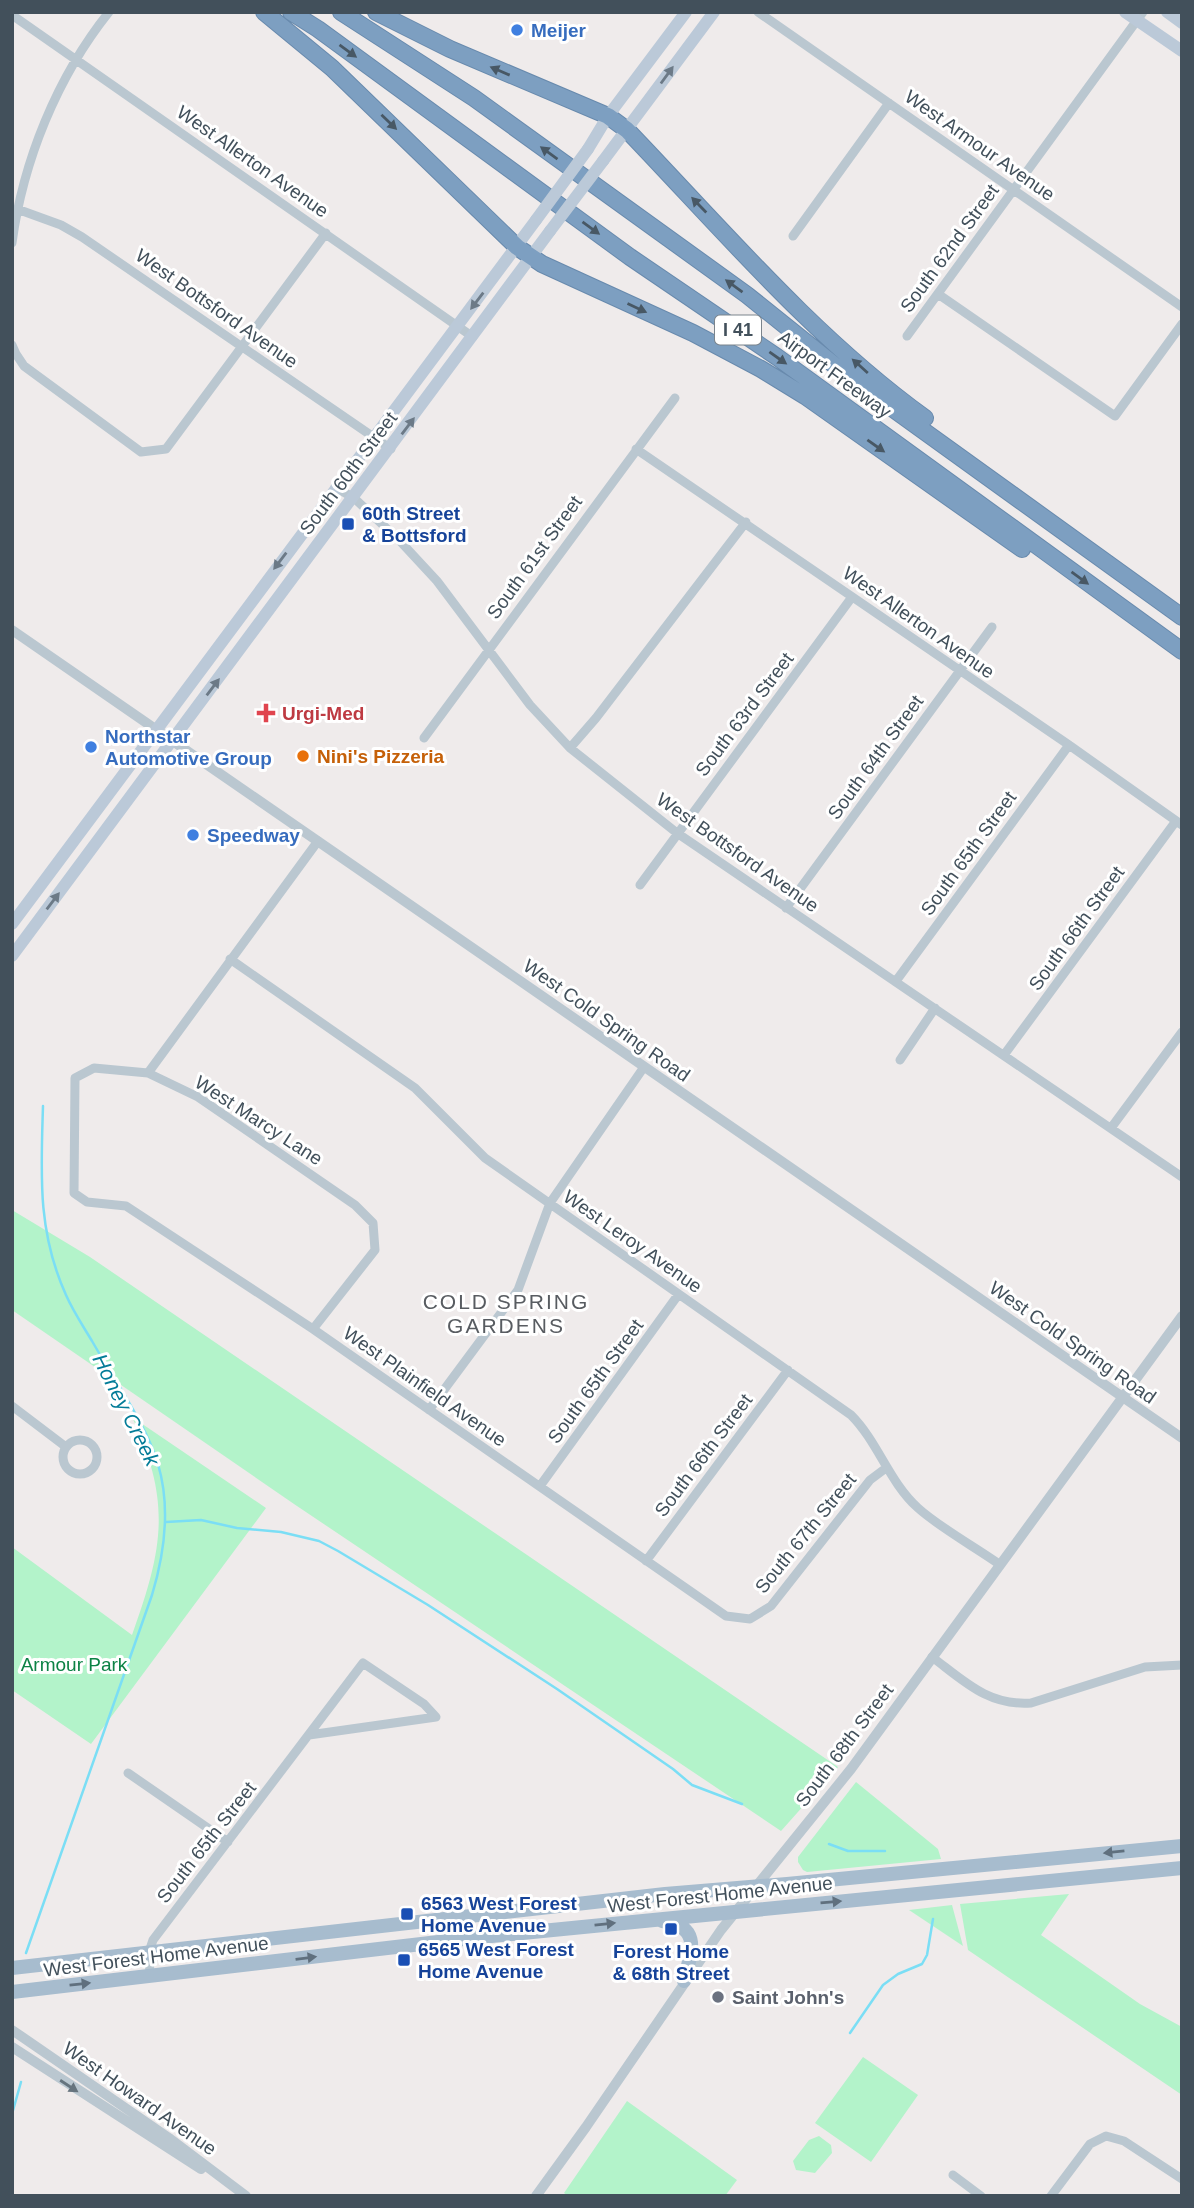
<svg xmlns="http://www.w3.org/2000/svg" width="1194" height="2208" font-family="Arial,sans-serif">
<rect width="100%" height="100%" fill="#efebeb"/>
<!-- green -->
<path fill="#b3f3ca" d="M 12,1210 L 90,1257 L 838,1767 L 781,1831 L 294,1504 L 12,1310 Z
M 132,1417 L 266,1508 L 91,1744 L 12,1690 L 12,1547 L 132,1635 C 163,1549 172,1502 132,1417 Z
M 856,1782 L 938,1849 L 941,1859 L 807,1872 L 803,1870 L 798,1862 L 798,1857 Z
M 1069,1894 L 1041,1935 L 1140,2004 L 1182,2027 L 1182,2095 L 968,1950 L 960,1904 Z
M 952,1905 L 963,1946 L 909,1910 Z
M 863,2057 L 918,2095 L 871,2162 L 815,2123 Z
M 627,2101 L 737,2180 L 725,2196 L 568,2196 L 564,2193 Z
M 819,2136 L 831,2145 L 832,2153 L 815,2173 L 796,2170 L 793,2161 L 809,2140 Z"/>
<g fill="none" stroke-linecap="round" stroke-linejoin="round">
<!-- stream -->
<path stroke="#7bdef5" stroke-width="2.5" d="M 166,1522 L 201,1520 L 237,1528 L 281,1532 L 319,1541 L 338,1551 L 428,1605 L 557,1689 L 673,1769 L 692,1785 L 742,1804
M 829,1844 L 848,1851 L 885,1851
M 26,1953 L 152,1595 C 165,1552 171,1508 158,1464 C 146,1424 113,1378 92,1341 C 83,1326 73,1311 66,1295 C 37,1231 41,1173 43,1106
M 850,2033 L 883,1985 L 898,1974 L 922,1964 L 927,1955 L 933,1919
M 12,2114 L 21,2082"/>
<defs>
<path id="motorway" d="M 264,12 L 332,68 L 517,247 L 542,264 L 693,333 L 761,369 L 805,396 L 1022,549
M 291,12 L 318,29 L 630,257 L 777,357 L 1182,651
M 341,12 L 474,98 L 747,295 L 853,380 L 1182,617
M 376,12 L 450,49 L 608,116 L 627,130 C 722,229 813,337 925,418"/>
</defs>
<!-- motorway casing -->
<use href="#motorway" stroke="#688aad" stroke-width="18"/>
<!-- minor -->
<path stroke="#bac7d0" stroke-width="9" d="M 758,12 L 1182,307
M 12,15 L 473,337
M 17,209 L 61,225 L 82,237 L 391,449
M 793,236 L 889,103
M 12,243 C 23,161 57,77 109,12
M 938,294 L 1115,416 L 1182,324
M 907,336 L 1143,12
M 12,345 L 16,354 L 24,366 L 141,452 L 166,449 L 326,233
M 636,449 L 1069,745 L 1182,825
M 335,487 L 354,498 L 399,540 L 437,581 L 530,705 L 570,748 L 677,833 L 1182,1177
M 424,738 L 675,398
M 570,748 L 596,718 L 746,522
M 640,885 L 852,597
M 786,908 L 992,627
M 230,959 L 415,1088 L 485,1158 L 851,1415 C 878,1442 889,1482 918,1508 C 939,1527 975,1547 999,1564
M 896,981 L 1069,745
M 1004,1055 L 1176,821
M 900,1060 L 935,1008
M 148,1073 L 318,841
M 1111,1128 L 1182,1032
M 313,1329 L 375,1250 L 373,1223 L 355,1205 L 198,1097 L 148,1073 L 94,1068 L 75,1078 L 74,1193 L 87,1202 L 126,1206 L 313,1329 L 726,1616 L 750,1619 L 771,1606 L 870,1480 L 886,1468
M 12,1406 L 66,1447
M 429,1410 L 518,1290 L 550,1203 L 644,1067
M63 1457a17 17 0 1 1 34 0a17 17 0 1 1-34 0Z
M 540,1486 L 678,1295
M 646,1561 L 788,1370
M 932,1657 C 964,1681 988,1706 1031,1703 L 1145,1667 L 1182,1665
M 309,1735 L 436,1717
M 128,1773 L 228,1842
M 150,1976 L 149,1952 L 153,1940 L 363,1663 L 424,1704 L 436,1717
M 953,2175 L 981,2196
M 1051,2196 L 1090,2144 L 1106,2136 L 1124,2141 L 1182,2179"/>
<!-- tertiary -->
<path stroke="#bac7d0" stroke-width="10" d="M 12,630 L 1182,1438
M 12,2030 L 169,2138 L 246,2196
M 12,2047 L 201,2169
M 536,2196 L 586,2127 L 721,1930 L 851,1769 L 1182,1316"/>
<!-- secondary -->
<path stroke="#bbc9d8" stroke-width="12" d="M 1125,12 L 1182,51
M 1167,12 L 1182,23
M 588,149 L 608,116 L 686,12
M 603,161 L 714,12
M 12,924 L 536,220
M 12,956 L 550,231"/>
<!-- primary -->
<path stroke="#a7bcce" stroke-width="14" d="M 662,1921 C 703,1926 691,1953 684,1981
M 12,1968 L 665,1894 L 787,1884 L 1182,1846
M 12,1992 L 481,1937 L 1182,1868"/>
<!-- motorway -->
<use href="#motorway" stroke="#7d9fc1" stroke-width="16"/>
<!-- secondary-bridge -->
<path stroke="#bbc9d8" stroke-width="12" d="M 536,220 L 588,149
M 550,231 L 603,161"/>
</g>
<!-- one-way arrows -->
<defs><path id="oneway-solid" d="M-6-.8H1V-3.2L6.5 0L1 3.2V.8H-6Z" transform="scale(1.75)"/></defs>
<g fill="#485865">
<use href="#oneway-solid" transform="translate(348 51) rotate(36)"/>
<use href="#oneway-solid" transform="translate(500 71) rotate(-157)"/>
<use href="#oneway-solid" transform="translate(389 122) rotate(44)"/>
<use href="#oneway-solid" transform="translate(549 153) rotate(-144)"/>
<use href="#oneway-solid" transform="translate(699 205) rotate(-134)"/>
<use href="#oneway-solid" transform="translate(591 228) rotate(36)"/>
<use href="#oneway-solid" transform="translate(734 286) rotate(-144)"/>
<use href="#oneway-solid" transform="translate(637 308) rotate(25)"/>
<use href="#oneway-solid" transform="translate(778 358) rotate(35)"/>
<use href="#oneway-solid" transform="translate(860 366) rotate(-138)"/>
<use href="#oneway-solid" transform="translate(876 446) rotate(35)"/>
<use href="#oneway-solid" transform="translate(1080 578) rotate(36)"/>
</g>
<g fill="#6c7a87">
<use href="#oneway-solid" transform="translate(667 75) rotate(-54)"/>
<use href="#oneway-solid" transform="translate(477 301) rotate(127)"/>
<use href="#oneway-solid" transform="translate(408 426) rotate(-53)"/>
<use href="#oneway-solid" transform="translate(280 561) rotate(127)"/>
<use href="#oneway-solid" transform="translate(213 687) rotate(-53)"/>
<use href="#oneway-solid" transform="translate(53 901) rotate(-53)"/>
</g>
<g fill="#60707e">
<use href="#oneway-solid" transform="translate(1114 1852) rotate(174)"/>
<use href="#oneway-solid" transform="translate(831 1902) rotate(-5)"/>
<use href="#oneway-solid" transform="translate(605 1924) rotate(-6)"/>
<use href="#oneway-solid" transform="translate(306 1958) rotate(-7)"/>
<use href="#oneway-solid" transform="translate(80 1984) rotate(-6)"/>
</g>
<use fill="#66747e" href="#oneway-solid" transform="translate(69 2086) rotate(33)"/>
<!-- markers -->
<g fill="#3f7fe0" stroke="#fff" stroke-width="2.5">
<circle cx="517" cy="30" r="7"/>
<circle cx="91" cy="747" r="7"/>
<circle cx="193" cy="835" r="7"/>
</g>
<g fill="#1a4fb4" stroke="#fff" stroke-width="2.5">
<rect x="341" y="517" width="14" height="14" rx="3.5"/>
<rect x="400" y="1907" width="14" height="14" rx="3.5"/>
<rect x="664" y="1922" width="14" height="14" rx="3.5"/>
<rect x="397" y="1953" width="14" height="14" rx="3.5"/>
</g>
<path fill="#e0444e" stroke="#fff" stroke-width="2.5" d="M262.5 702.5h7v7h7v7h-7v7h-7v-7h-7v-7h7z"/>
<circle fill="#e8710a" stroke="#fff" stroke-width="2.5" cx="303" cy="756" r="7"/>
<circle fill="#6b7280" stroke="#fff" stroke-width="2.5" cx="718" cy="1997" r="7"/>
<g text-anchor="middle" stroke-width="6" stroke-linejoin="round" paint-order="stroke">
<!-- shield labels -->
<rect fill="#fff" stroke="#7b848c" stroke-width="2" x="715" y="315.5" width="46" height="29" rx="5"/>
<g font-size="18" font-weight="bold" fill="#42505b">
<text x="738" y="336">I 41</text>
</g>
<!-- shop labels -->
<g font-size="19" font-weight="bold" fill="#366cbe" stroke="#fff" text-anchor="start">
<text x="531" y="37">Meijer</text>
<text x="105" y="743">Northstar<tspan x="105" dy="22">Automotive Group</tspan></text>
<text x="207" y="842">Speedway</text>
</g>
<!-- street labels -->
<g font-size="19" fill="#42505b" stroke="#fff">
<text transform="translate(980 145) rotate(35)" y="7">West Armour Avenue</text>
<text transform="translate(253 161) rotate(35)" y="7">West Allerton Avenue</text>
<text transform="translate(949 248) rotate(-54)" y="7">South 62nd Street</text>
<text transform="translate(217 308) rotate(35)" y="7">West Bottsford Avenue</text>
<text transform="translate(835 374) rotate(36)" y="7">Airport Freeway</text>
<text transform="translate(348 473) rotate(-53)" y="7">South 60th Street</text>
<text transform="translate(534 557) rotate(-54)" y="7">South 61st Street</text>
<text transform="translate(919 622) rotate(35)" y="7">West Allerton Avenue</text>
<text transform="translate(744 714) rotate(-53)" y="7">South 63rd Street</text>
<text transform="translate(875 757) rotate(-54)" y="7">South 64th Street</text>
<text transform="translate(738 852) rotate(35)" y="7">West Bottsford Avenue</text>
<text transform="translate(968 853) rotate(-54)" y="7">South 65th Street</text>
<text transform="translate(1076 928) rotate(-54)" y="7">South 66th Street</text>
<text transform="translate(607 1020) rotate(35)" y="7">West Cold Spring Road</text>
<text transform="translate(259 1120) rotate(33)" y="7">West Marcy Lane</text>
<text transform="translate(633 1241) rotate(35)" y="7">West Leroy Avenue</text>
<text transform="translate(1073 1342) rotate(35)" y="7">West Cold Spring Road</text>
<text transform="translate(595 1381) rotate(-54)" y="7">South 65th Street</text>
<text transform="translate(425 1386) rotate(35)" y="7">West Plainfield Avenue</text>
<text transform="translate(703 1455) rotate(-53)" y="7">South 66th Street</text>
<text transform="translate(805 1533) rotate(-51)" y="7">South 67th Street</text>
<text transform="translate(844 1745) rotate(-53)" y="7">South 68th Street</text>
<text transform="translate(206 1842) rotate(-52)" y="7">South 65th Street</text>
<text transform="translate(720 1894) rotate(-6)" y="7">West Forest Home Avenue</text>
<text transform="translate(156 1956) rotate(-7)" y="7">West Forest Home Avenue</text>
<text transform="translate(140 2098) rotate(35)" y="7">West Howard Avenue</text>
</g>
<!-- transit labels -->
<g font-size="19" font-weight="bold" fill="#164399" stroke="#fff" text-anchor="start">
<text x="362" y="520">60th Street<tspan x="362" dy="22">&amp; Bottsford</tspan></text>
<text x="421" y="1910">6563 West Forest<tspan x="421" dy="22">Home Avenue</tspan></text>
<text x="418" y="1956">6565 West Forest<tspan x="418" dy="22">Home Avenue</tspan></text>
<text x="671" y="1958" text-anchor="middle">Forest Home<tspan x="671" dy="22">&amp; 68th Street</tspan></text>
</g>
<!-- health labels -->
<g font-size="19" font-weight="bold" fill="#be3a42" stroke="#fff" text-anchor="start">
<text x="282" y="720">Urgi-Med</text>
</g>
<!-- food labels -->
<g font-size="19" font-weight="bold" fill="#c56008" stroke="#fff" text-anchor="start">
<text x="317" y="763">Nini's Pizzeria</text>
</g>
<!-- park labels -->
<g font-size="19" fill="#0c8245" stroke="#fff">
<text x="74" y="1671">Armour Park</text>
</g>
<!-- worship labels -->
<g font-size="19" font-weight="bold" fill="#5b616d" stroke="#fff" text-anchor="start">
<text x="732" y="2004">Saint John's</text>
</g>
<!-- neighbourhood labels -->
<g font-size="21" letter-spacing="2" fill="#585c61" stroke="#fff">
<text x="506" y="1309">COLD SPRING<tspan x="506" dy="24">GARDENS</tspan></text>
</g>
<!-- water labels -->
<g font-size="21" font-style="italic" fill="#037c98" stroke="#fff">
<text transform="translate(126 1410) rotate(63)" y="7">Honey Creek</text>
</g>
</g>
<!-- border -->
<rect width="1194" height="2208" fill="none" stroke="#42505b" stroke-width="28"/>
</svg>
